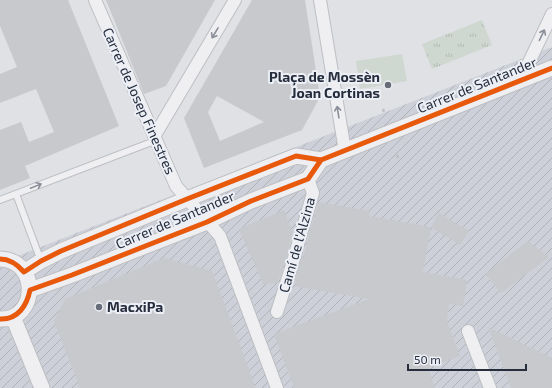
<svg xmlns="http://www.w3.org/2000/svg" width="552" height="388" font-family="'Exo 2',sans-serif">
<defs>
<pattern id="industrial-furrows" width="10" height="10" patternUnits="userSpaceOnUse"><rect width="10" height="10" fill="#cdd0d8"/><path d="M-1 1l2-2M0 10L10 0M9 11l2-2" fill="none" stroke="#b0b3ba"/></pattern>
<pattern id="park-tufts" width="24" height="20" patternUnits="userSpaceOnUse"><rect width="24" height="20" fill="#cfd8d0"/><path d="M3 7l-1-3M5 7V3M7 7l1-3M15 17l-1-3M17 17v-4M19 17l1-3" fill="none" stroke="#b2bab4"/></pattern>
</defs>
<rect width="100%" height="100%" fill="#dfe1e5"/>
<!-- industrial -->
<path fill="url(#industrial-furrows)" d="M 552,47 L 552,388 L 0,388 L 0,263 Z"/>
<!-- green -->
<path fill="#cfd8d0" d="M 402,54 L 407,81 L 360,89 L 356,61 Z"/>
<!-- park -->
<path fill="url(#park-tufts)" d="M 482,20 L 492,45 L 432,69 L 422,44 Z"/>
<!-- building -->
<path fill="#c7c9cd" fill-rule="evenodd" d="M 0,0 L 68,0 L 119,126 L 25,166 L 30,178 L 0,190 L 0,130 L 21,122 L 29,142 L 54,132 L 36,89 L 0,103 L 0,74 L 17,67 L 0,26 Z
M 106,0 L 215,0 L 166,86 L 144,94 Z
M 252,0 L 305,0 L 320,97 L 302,130 L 204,168 L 184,118 ZM 217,96 L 264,122 L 220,141 L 208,112 Z
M 318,202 L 370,211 L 369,216 L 431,227 L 423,272 L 467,280 L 463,306 L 449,304 L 447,321 L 460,356 L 428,368 L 435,388 L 294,388 L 274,334 L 369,299 L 295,286 L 296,281 L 295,281 L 302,256 L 303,258 Z
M 284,210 L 293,234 L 278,283 L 263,284 L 239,229 Z
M 439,213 L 469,231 L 460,245 L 431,227 Z
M 528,241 L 549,257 L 501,293 L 485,274 Z
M 164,258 L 212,271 L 256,388 L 80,388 L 54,321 L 65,299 Z
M 488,327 L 548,356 L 552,359 L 552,388 L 511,388 Z"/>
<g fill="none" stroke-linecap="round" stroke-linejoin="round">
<defs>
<path id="service" d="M 16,194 L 41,261
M 0,200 L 157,140"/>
<path id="minor" d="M 95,0 L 176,186 L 220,236 L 277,388
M 320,0 L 345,151
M 520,81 L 552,14
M 155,135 L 235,0
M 277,312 L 291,268 L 313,193 L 308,179
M 468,331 L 490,388"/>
<path id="tertiary" d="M 0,259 C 40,260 38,321 0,319
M 24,272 L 41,261 L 61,251 L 187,199 L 296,156 L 321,160 L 552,68
M 30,290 L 72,275 L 148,245 L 207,222 L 251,201 L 308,179 L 321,160
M 13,317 L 42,388"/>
</defs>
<!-- service casing -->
<use href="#service" stroke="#bdbfc3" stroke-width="8"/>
<!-- minor casing -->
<use href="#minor" stroke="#bdbfc3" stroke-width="14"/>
<!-- tertiary casing -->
<use href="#tertiary" stroke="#bdbfc3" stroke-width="17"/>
<!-- path -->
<path stroke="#bebfc5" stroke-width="2.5" stroke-dasharray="3 3" stroke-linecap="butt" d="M 383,109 L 385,115
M 397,155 L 398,158"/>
<!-- service -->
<use href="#service" stroke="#efeff1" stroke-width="6"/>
<!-- minor -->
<use href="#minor" stroke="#efeff1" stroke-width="12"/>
<!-- tertiary -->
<use href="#tertiary" stroke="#efeff1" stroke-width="15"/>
<defs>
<path id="cycleway" d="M 0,259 C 10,259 17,264 24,272 L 41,261 L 61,251 L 187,199 L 296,156 L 321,160 L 552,68
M 0,319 C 18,320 27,305 30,290 L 72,275 L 148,245 L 207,222 L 251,201 L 308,179 L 321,160"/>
</defs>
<!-- cycleway casing -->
<use href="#cycleway" stroke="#eceff5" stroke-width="8"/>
<!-- cycleway -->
<use href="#cycleway" stroke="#e8590c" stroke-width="5"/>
</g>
<!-- one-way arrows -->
<defs><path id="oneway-shaft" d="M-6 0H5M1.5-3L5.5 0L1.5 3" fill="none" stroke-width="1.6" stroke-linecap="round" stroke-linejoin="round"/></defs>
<g stroke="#8a8e98">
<use href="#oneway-shaft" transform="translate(215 33) rotate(121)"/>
<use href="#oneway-shaft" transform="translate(542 35) rotate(-64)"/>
<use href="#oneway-shaft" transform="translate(338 112) rotate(-99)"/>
<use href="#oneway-shaft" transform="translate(36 186) rotate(-22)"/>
</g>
<!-- markers -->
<g fill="#676d78" stroke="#eceff5" stroke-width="1.5">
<circle cx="388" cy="85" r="4"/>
<circle cx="99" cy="307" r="4"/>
</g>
<g text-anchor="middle" stroke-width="4" stroke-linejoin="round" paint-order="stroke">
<!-- poi labels -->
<g font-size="14" font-weight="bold" fill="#262e3e" stroke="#eceff5" text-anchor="end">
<text x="380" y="82">Plaça de Mossèn<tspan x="380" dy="16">Joan Cortinas</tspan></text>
<text x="107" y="312" text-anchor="start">MacxiPa</text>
</g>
<!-- street labels -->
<g font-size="14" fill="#262e3e" stroke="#eceff5">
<text transform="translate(477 85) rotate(-22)" y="5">Carrer de Santander</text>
<text transform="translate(139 101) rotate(66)" y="5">Carrer de Josep Finestres</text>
<text transform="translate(175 220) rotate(-23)" y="5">Carrer de Santander</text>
<text transform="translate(297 245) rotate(-74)" y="5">Camí de l'Alzina</text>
</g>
</g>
<!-- scale -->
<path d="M408 364v6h118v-6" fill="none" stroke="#262e3e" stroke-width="2"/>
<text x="414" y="364" font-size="12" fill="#262e3e" stroke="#eceff5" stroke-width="3" paint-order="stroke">50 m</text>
</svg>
